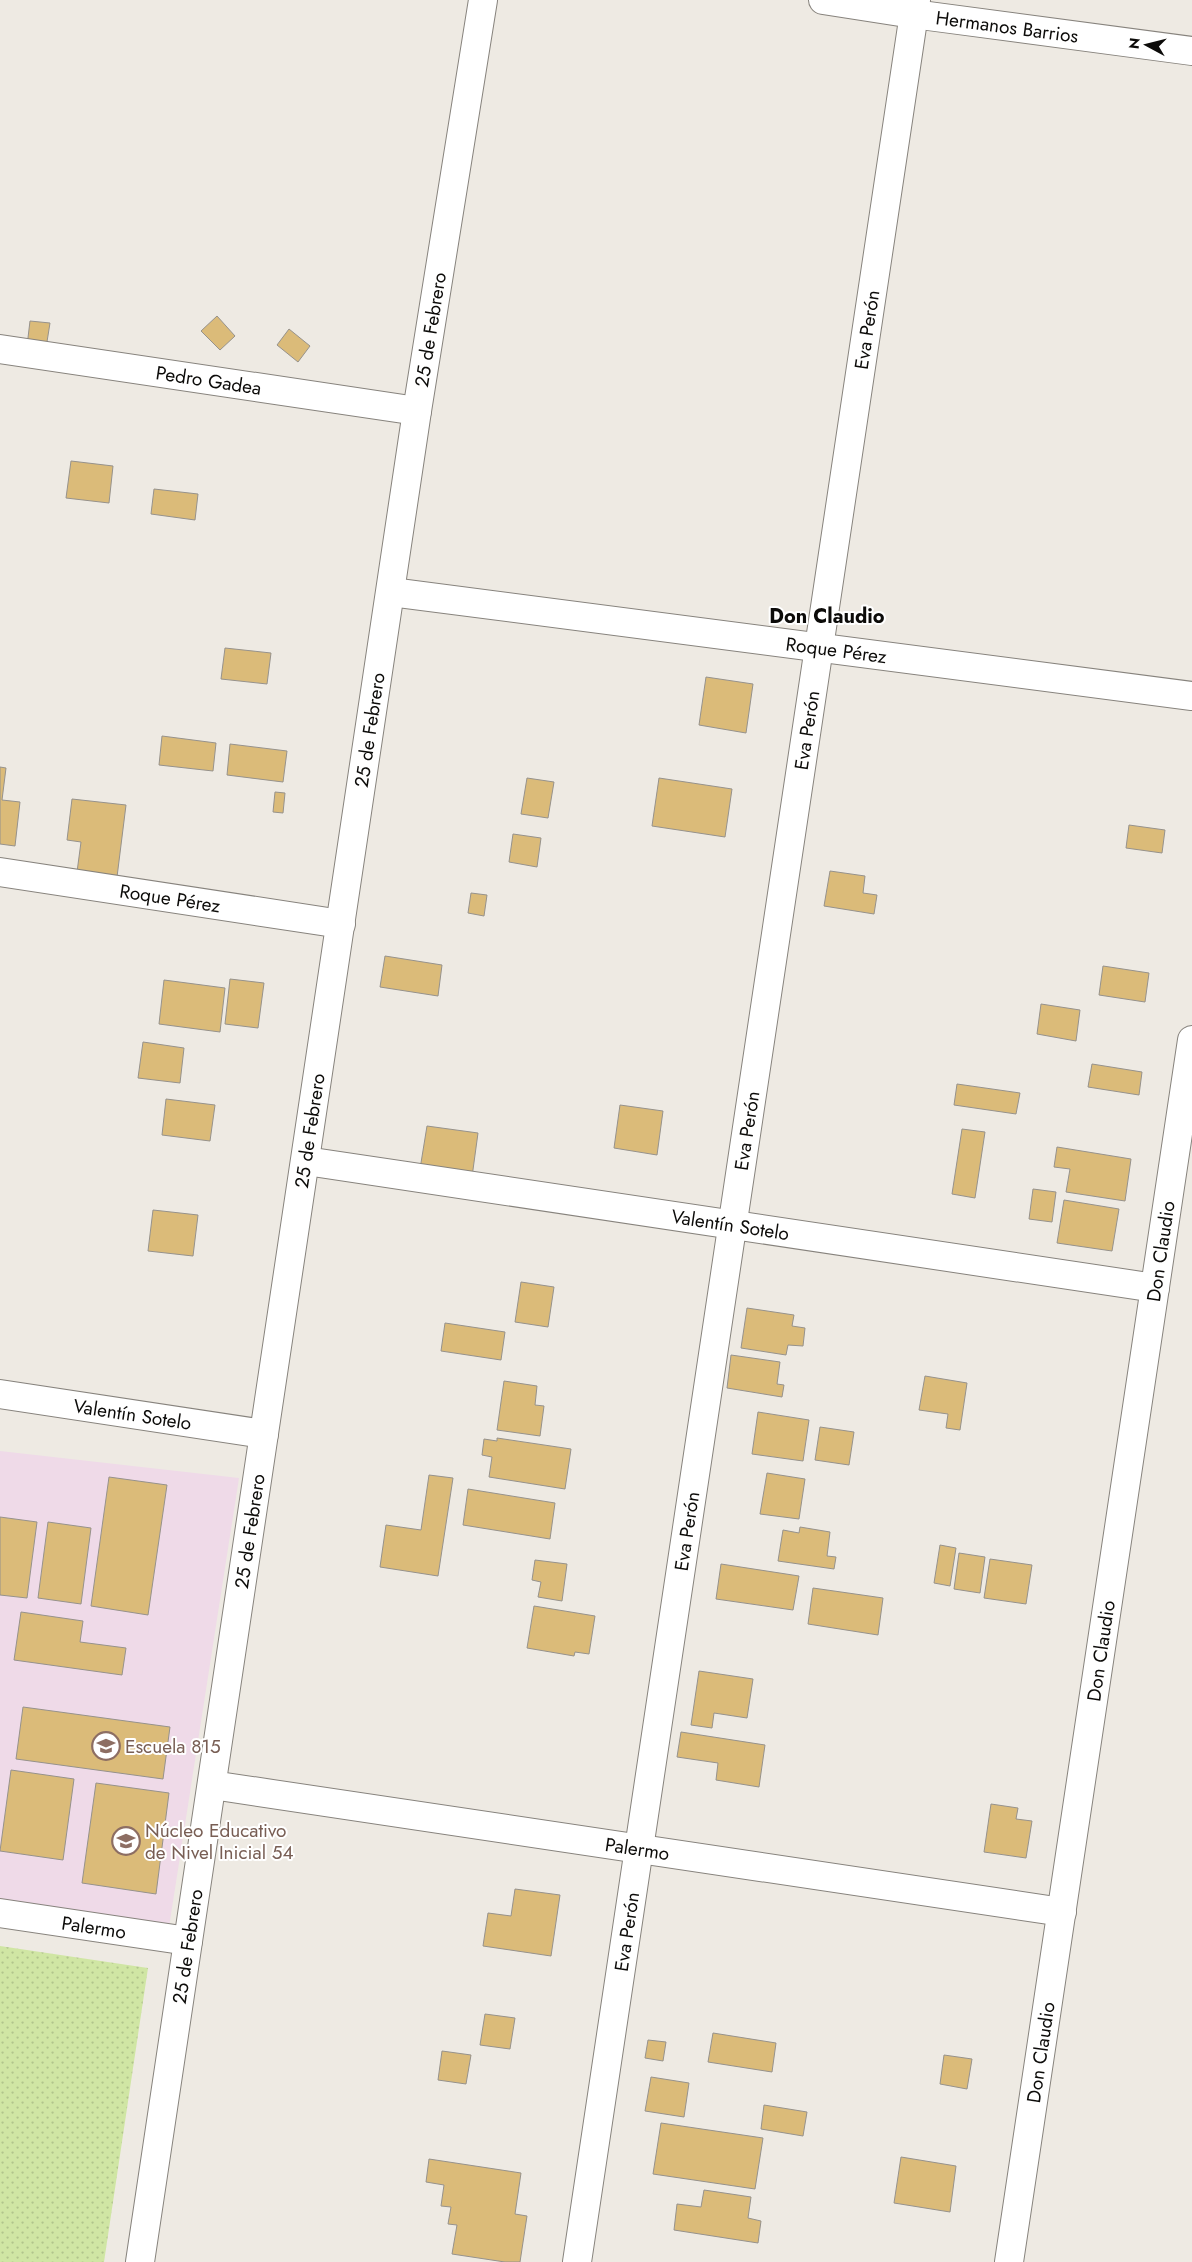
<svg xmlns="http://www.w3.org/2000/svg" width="1192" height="2262" font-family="Jost,sans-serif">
<defs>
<pattern id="park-dots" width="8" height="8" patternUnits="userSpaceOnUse" patternTransform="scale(1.25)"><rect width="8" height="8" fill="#d0e6a4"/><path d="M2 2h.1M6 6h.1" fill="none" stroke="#b1c48c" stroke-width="1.8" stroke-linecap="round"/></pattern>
</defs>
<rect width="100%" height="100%" fill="#eeeae3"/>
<!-- education -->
<path fill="#efdae8" d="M 0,1451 L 239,1478 L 167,1940 L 0,1917 Z"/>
<!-- park -->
<path fill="url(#park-dots)" d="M 0,1946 L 148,1968 L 104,2262 L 0,2262 Z"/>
<!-- building -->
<path fill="#dbbb79" stroke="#96928c" d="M 217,316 L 235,336 L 220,350 L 201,331 Z
M 30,321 L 50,323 L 46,348 L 27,346 Z
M 289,329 L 310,346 L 298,362 L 277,345 Z
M 71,461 L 113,466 L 109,503 L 66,498 Z
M 154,489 L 198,494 L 195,520 L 151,514 Z
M 225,648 L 271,653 L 267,684 L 221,679 Z
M 706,677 L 753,684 L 746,733 L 699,725 Z
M 162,736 L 216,743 L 213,771 L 159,765 Z
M 230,744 L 287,751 L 283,782 L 227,775 Z
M 0,767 L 6,768 L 2,800 L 20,802 L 15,846 L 0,844 Z
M 527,778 L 554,782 L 548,818 L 521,814 Z
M 659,778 L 732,789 L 725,837 L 652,826 Z
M 275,792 L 285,793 L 283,813 L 273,812 Z
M 72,799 L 126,805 L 117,877 L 77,872 L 81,842 L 67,840 Z
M 1129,825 L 1165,830 L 1162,853 L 1126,848 Z
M 513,834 L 541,838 L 537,867 L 509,862 Z
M 830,871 L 865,876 L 863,893 L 877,895 L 874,914 L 824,906 Z
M 471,893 L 487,895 L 484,916 L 468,913 Z
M 385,956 L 442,965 L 438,996 L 380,987 Z
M 1103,966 L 1149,973 L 1145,1002 L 1099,995 Z
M 230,979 L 264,983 L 258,1028 L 225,1024 Z
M 164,980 L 225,988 L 220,1032 L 159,1024 Z
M 1041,1004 L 1080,1010 L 1076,1041 L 1037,1034 Z
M 143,1042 L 184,1048 L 180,1083 L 138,1078 Z
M 1092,1064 L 1142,1072 L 1139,1095 L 1088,1087 Z
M 957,1084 L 1020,1093 L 1016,1114 L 954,1105 Z
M 166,1099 L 215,1105 L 210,1141 L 162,1135 Z
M 620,1105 L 663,1111 L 657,1155 L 614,1148 Z
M 427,1126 L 478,1133 L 472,1177 L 420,1169 Z
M 962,1129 L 985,1132 L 975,1198 L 952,1194 Z
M 1057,1147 L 1131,1159 L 1125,1201 L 1066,1192 L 1070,1169 L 1054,1167 Z
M 1033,1189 L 1056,1192 L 1052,1222 L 1029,1219 Z
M 1064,1200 L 1119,1209 L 1112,1251 L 1057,1243 Z
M 153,1210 L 198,1215 L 193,1256 L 148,1251 Z
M 521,1282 L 554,1287 L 548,1327 L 515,1322 Z
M 747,1308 L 794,1315 L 792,1326 L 805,1328 L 803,1346 L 788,1345 L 786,1355 L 741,1348 Z
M 445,1323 L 505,1332 L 501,1360 L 441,1351 Z
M 731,1355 L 780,1362 L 777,1384 L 784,1385 L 782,1397 L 727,1388 Z
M 925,1376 L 967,1383 L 960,1430 L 946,1428 L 948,1414 L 919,1410 Z
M 504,1381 L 537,1386 L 535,1405 L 544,1406 L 540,1436 L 497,1430 Z
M 758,1412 L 809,1420 L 803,1461 L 752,1454 Z
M 820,1427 L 854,1432 L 849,1465 L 815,1460 Z
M 497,1438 L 571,1449 L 565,1489 L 489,1477 L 492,1457 L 482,1455 L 484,1439 L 497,1441 Z
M 767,1473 L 805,1479 L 799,1519 L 760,1514 Z
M 429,1475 L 453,1478 L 438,1576 L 380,1567 L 386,1525 L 421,1530 Z
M 109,1477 L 167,1485 L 148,1615 L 91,1606 Z
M 468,1489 L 555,1503 L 550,1539 L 463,1525 Z
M 0,1517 L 37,1522 L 27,1598 L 0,1595 Z
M 48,1522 L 91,1528 L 81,1604 L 38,1598 Z
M 800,1527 L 830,1532 L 827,1556 L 836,1557 L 834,1569 L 778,1561 L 783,1530 L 799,1533 Z
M 940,1545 L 956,1548 L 950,1586 L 934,1583 Z
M 959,1553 L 985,1557 L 980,1593 L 954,1589 Z
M 990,1559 L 1032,1565 L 1026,1604 L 984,1598 Z
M 535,1560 L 567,1564 L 562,1601 L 538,1597 L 541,1582 L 532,1580 Z
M 721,1564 L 799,1576 L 793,1610 L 716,1599 Z
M 813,1588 L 883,1598 L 878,1635 L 808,1624 Z
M 534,1606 L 595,1616 L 589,1654 L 575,1652 L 574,1656 L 527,1648 Z
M 21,1612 L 83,1621 L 80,1642 L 126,1648 L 122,1675 L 14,1660 Z
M 699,1671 L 753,1679 L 747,1718 L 714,1713 L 712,1728 L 691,1725 Z
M 23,1707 L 170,1727 L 163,1779 L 16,1759 Z
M 681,1732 L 765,1745 L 759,1787 L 716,1780 L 718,1763 L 677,1757 Z
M 11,1770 L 74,1779 L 63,1860 L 0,1851 Z
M 96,1783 L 169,1793 L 156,1894 L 82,1883 Z
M 991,1804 L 1018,1808 L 1016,1819 L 1032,1821 L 1026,1858 L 984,1852 Z
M 515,1889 L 560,1895 L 551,1956 L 483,1946 L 488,1913 L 511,1916 Z
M 485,2014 L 515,2018 L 510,2049 L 480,2045 Z
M 713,2033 L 776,2043 L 772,2072 L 708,2062 Z
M 648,2040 L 666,2042 L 663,2061 L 645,2058 Z
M 442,2051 L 471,2055 L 466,2084 L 438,2080 Z
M 944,2055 L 972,2059 L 967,2089 L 940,2084 Z
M 651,2077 L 689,2083 L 684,2117 L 645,2111 Z
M 764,2105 L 807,2112 L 803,2136 L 761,2129 Z
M 661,2123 L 763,2138 L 755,2189 L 653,2174 Z
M 901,2157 L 956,2166 L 950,2212 L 894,2203 Z
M 429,2159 L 521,2173 L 515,2214 L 527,2216 L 520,2262 L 505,2262 L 452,2254 L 457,2225 L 448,2224 L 451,2207 L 441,2206 L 444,2185 L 426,2182 Z
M 704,2190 L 751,2197 L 748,2218 L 761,2221 L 758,2243 L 674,2230 L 677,2204 L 701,2207 Z"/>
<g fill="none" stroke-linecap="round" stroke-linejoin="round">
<defs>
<g id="minor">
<path id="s1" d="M 823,0 L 913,14 L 1192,51"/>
<path id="s2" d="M 0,349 L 417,411"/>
<path id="s3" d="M 391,592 L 1192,696"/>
<path id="s4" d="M 0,872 L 341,924"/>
<path id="s5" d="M 306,1161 L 1155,1288"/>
<path id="s6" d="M 0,1394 L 264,1434"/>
<path id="s7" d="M 212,1785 L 1062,1912"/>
<path id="s8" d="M 0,1913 L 188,1941"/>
<path id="s9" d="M 140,2262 L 417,411 L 483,0"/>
<path id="s10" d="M 577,2262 L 916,0"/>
<path id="s11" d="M 1009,2262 L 1192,1040"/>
</g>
</defs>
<!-- minor casing -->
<use href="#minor" stroke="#87837d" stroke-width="30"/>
<!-- minor -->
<use href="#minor" stroke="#fff" stroke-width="28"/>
</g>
<!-- icons -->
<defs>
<symbol id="school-ring" viewBox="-11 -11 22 22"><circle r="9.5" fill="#fff" stroke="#8d6e63" stroke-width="1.5"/><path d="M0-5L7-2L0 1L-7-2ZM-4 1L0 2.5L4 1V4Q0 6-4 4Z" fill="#8d6e63"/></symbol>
</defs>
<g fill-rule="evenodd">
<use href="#school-ring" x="90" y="1730" width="32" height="32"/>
<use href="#school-ring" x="110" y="1825" width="32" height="32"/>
</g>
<g text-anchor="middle" stroke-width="4" stroke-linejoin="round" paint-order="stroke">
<!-- street labels -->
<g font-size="19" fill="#0c0b09" stroke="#fff">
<text dy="7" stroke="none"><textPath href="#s1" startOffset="186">Hermanos Barrios</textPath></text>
<text dy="7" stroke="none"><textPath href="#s9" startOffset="1954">25 de Febrero</textPath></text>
<text dy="7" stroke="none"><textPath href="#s10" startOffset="1954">Eva Perón</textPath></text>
<text dy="7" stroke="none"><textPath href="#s2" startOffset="211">Pedro Gadea</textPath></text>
<text dy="7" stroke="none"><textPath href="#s3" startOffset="449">Roque Pérez</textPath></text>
<text dy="7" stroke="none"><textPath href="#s9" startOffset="1549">25 de Febrero</textPath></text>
<text dy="7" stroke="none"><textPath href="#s10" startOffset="1549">Eva Perón</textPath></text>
<text dy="7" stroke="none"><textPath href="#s4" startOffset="172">Roque Pérez</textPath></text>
<text dy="7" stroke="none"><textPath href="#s9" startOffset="1144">25 de Febrero</textPath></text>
<text dy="7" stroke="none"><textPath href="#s10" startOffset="1144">Eva Perón</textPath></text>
<text dy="7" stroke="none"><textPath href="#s5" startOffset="429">Valentín Sotelo</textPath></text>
<text dy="7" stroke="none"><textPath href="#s11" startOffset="1022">Don Claudio</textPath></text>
<text dy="7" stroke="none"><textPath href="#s6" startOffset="134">Valentín Sotelo</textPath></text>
<text dy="7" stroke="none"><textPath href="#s9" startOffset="739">25 de Febrero</textPath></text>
<text dy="7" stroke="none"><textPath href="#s10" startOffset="739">Eva Perón</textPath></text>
<text dy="7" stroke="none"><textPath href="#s11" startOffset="618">Don Claudio</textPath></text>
<text dy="7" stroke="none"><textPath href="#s7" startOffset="430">Palermo</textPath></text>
<text dy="7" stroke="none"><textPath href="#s8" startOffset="95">Palermo</textPath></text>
<text dy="7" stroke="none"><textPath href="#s10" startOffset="334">Eva Perón</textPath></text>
<text dy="7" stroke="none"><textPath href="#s9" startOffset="319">25 de Febrero</textPath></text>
<text dy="7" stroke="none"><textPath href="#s11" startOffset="212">Don Claudio</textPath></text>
</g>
<!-- education labels -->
<g font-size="19" fill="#785e54" stroke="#fff" text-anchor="start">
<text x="125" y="1753">Escuela 815</text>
<text x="145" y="1837">Núcleo Educativo<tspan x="145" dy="22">de Nivel Inicial 54</tspan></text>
</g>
<!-- neighbourhood labels -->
<g font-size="20" font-weight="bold" fill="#0c0b09" stroke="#fff">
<text x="827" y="623">Don Claudio</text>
</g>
</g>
<!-- north arrow -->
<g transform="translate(1147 45) rotate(277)" stroke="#ffffff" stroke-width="4" paint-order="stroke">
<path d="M0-4L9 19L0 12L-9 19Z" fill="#0c0b09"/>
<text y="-8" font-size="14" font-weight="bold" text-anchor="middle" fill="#0c0b09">N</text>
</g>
</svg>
